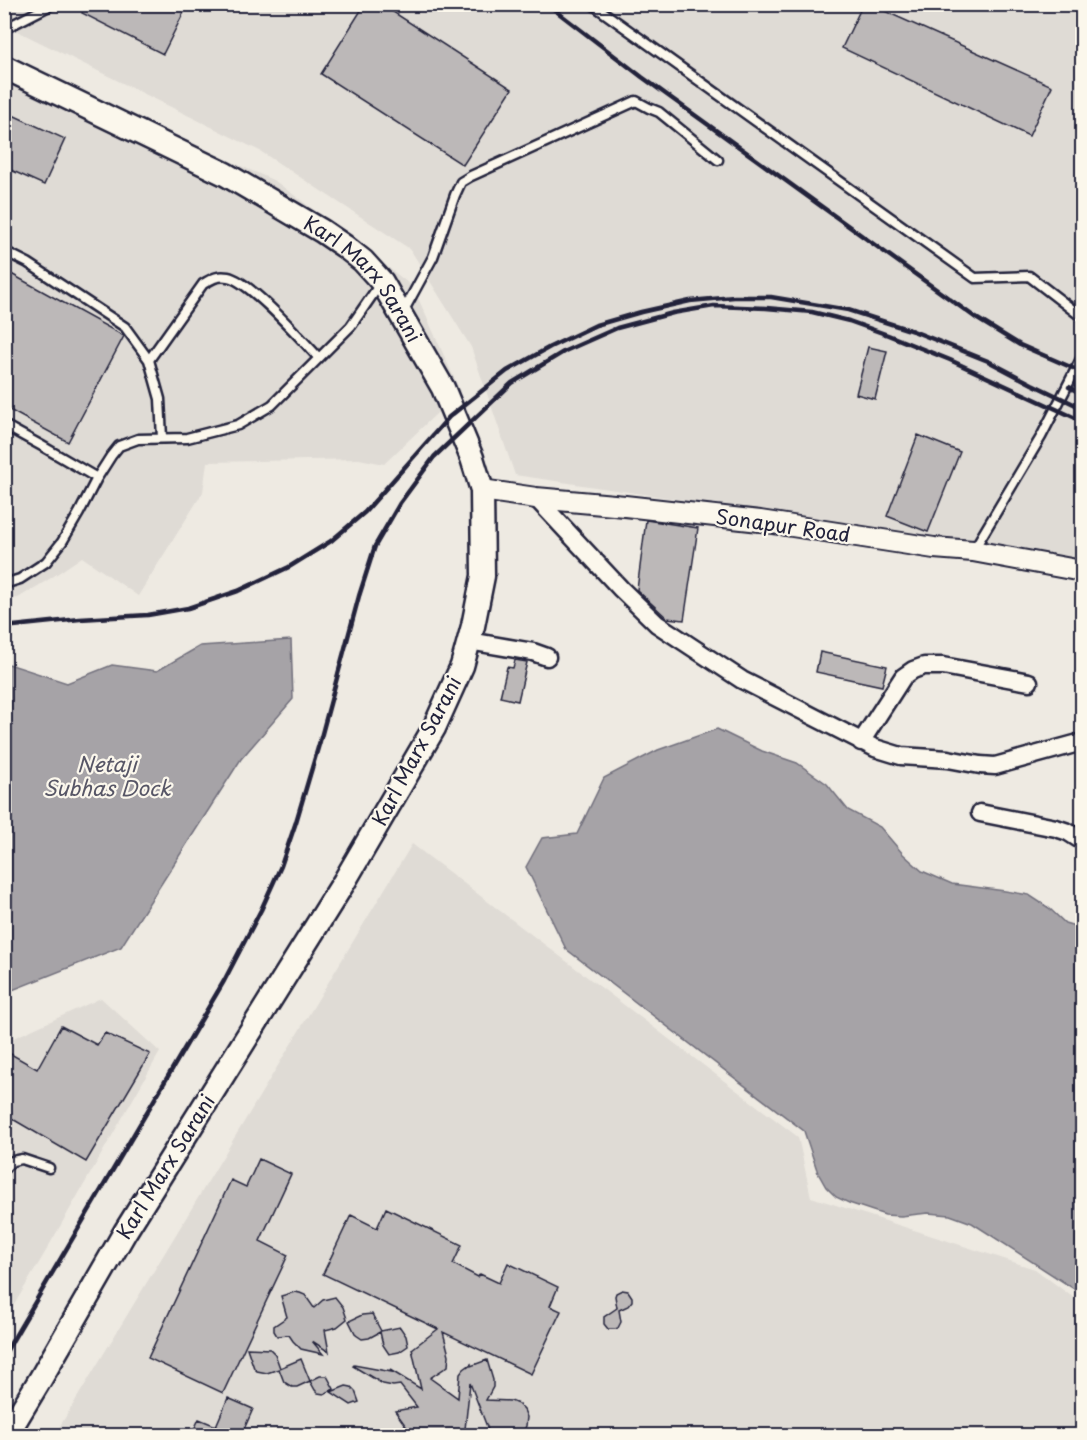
<svg xmlns="http://www.w3.org/2000/svg" width="1087" height="1440" font-family="'Playpen Sans',sans-serif">
<rect width="100%" height="100%" fill="#eeeae2"/>
<filter id="ink" filterUnits="userSpaceOnUse"><feTurbulence type="fractalNoise" baseFrequency=".0167" numOctaves="2"/><feDisplacementMap in="SourceGraphic" scale="12" xChannelSelector="R" yChannelSelector="G"/><feConvolveMatrix kernelMatrix="1 2 1 2 8 2 1 2 1" color-interpolation-filters="sRGB"/></filter>
<g filter="url(#ink)">
<!-- built -->
<path fill="#dfdbd5" d="M 4,5 L 1082,5 L 1082,563 L 936,538 L 515,475 L 471,347 L 410,249 L 260,151 L 5,25 Z
M 5,61 L 275,181 L 341,230 L 413,287 L 460,391 L 384,464 L 359,459 L 207,462 L 203,492 L 138,596 L 82,557 L 51,578 L 18,598 L 5,600 Z
M 412,844 L 798,1137 L 811,1197 L 1035,1269 L 1082,1304 L 1082,1435 L 54,1436 Z
M 101,998 L 160,1052 L 43,1256 L 5,1320 L 5,1042 Z"/>
<!-- water -->
<path fill="#a6a3a7" stroke="#716f7c" stroke-width="1.5" d="M 291,640 L 293,699 L 241,759 L 121,947 L 5,993 L 5,668 L 9,664 L 67,683 L 112,665 L 157,671 L 200,646 Z
M 717,729 L 762,751 L 797,763 L 827,784 L 848,810 L 880,827 L 903,854 L 922,871 L 952,884 L 1005,891 L 1029,895 L 1049,908 L 1065,923 L 1082,928 L 1082,1294 L 972,1223 L 950,1215 L 928,1213 L 901,1216 L 885,1215 L 849,1203 L 836,1197 L 826,1187 L 818,1173 L 804,1131 L 566,949 L 526,867 L 542,838 L 577,834 L 604,778 L 658,750 Z"/>
<!-- building -->
<path fill="#bcb8b8" stroke="#22223b" stroke-width="1.5" d="M 86,4 L 188,4 L 163,54 L 82,13 Z
M 365,4 L 381,4 L 512,89 L 463,165 L 321,74 Z
M 863,4 L 869,4 L 1052,86 L 1029,136 L 842,48 Z
M 4,111 L 65,139 L 44,185 L 4,167 Z
M 4,270 L 124,336 L 68,442 L 4,407 Z
M 868,347 L 887,351 L 875,399 L 856,394 Z
M 918,435 L 960,452 L 928,532 L 887,516 Z
M 646,520 L 698,528 L 684,620 L 667,618 L 637,590 Z
M 820,652 L 887,666 L 882,686 L 816,672 Z
M 515,660 L 527,662 L 518,701 L 500,697 L 507,667 L 513,668 Z
M 61,1026 L 97,1045 L 105,1033 L 150,1054 L 86,1162 L 4,1114 L 4,1050 L 37,1069 Z
M 259,1159 L 291,1174 L 260,1241 L 288,1255 L 223,1393 L 148,1358 L 231,1180 L 246,1187 Z
M 386,1208 L 462,1245 L 453,1264 L 478,1277 L 480,1274 L 499,1283 L 508,1263 L 558,1287 L 550,1306 L 561,1311 L 531,1374 L 443,1332 L 449,1355 L 448,1366 L 430,1378 L 458,1398 L 460,1374 L 464,1369 L 471,1364 L 471,1366 L 487,1360 L 493,1380 L 493,1387 L 486,1400 L 511,1401 L 518,1404 L 524,1410 L 527,1417 L 526,1426 L 521,1436 L 492,1436 L 489,1432 L 470,1383 L 465,1429 L 464,1431 L 459,1436 L 413,1436 L 395,1411 L 417,1407 L 400,1385 L 393,1386 L 383,1384 L 353,1366 L 354,1365 L 392,1372 L 390,1370 L 421,1389 L 412,1349 L 438,1329 L 323,1274 L 351,1215 L 377,1228 Z
M 622,1290 L 628,1291 L 632,1297 L 632,1301 L 628,1306 L 619,1310 L 621,1322 L 618,1328 L 615,1329 L 608,1329 L 604,1324 L 604,1317 L 617,1308 L 615,1296 L 616,1293 Z
M 295,1292 L 300,1293 L 305,1295 L 314,1308 L 323,1300 L 335,1297 L 343,1307 L 347,1319 L 337,1327 L 325,1330 L 329,1352 L 312,1341 L 323,1354 L 301,1349 L 293,1341 L 289,1335 L 277,1336 L 274,1331 L 274,1326 L 287,1317 L 281,1296 Z
M 372,1314 L 381,1331 L 400,1327 L 406,1336 L 408,1346 L 399,1352 L 389,1354 L 383,1345 L 380,1332 L 369,1338 L 362,1339 L 356,1335 L 349,1321 L 362,1315 Z
M 247,1348 L 270,1349 L 275,1354 L 280,1368 L 301,1359 L 310,1381 L 297,1387 L 292,1387 L 284,1382 L 279,1369 L 267,1373 L 257,1371 L 254,1368 Z
M 320,1376 L 327,1376 L 334,1389 L 324,1394 L 318,1393 L 315,1390 L 310,1381 Z
M 346,1386 L 351,1387 L 355,1391 L 359,1402 L 351,1405 L 331,1392 Z
M 228,1398 L 253,1409 L 241,1436 L 191,1436 L 199,1419 L 216,1426 Z"/>
<g fill="none" stroke-linecap="round" stroke-linejoin="round">
<defs>
<path id="service" d="M 592,4 L 975,278 L 1029,276 L 1082,317
M 4,29 L 53,4
M 4,251 L 28,263 L 125,327 L 149,360 L 160,399 L 162,438
M 403,312 L 433,257 L 455,195 L 461,182 L 471,176 L 636,101 L 649,108 L 659,112 L 718,160
M 149,360 L 203,284 C 212,279 217,275 228,277 C 250,281 302,340 319,358
M 4,425 L 42,446 L 97,478
M 973,551 L 1041,437 L 1082,357
M 4,584 L 20,579 L 46,562 L 62,542 L 79,513 L 97,478 L 111,456 L 119,446 L 138,439 L 187,438 L 238,425 L 272,405 L 351,326 L 380,284
M 4,1169 L 12,1161 L 22,1159 L 49,1168"/>
<path id="minor" d="M 536,498 L 621,589 L 657,624 L 742,680 L 875,748 L 901,756 L 948,759 L 980,765 L 995,766 L 1082,742
M 469,641 L 533,652 L 547,657
M 861,742 L 903,677 L 913,670 L 924,666 L 943,666 L 1029,682
M 980,813 L 1056,828 L 1068,832 L 1082,841"/>
<path id="tertiary" d="M 482,490 L 536,498 L 625,506 L 760,521 L 934,548 L 973,551 L 1082,571"/>
<g id="secondary">
<path id="s1" d="M 4,67 L 225,174 L 322,231 L 344,246 L 363,261 L 382,282 L 443,388 L 472,458 L 482,490 L 483,576 L 473,626 L 462,666 L 434,728 L 344,882 L 125,1232 L 41,1378 L 6,1436"/>
</g>
</defs>
<!-- service casing -->
<use href="#service" stroke="#22223b" stroke-width="13"/>
<!-- minor casing -->
<use href="#minor" stroke="#22223b" stroke-width="21"/>
<!-- tertiary casing -->
<use href="#tertiary" stroke="#22223b" stroke-width="24"/>
<!-- secondary casing -->
<use href="#secondary" stroke="#22223b" stroke-width="27"/>
<!-- service -->
<use href="#service" stroke="#fbf7ec" stroke-width="8"/>
<!-- minor -->
<use href="#minor" stroke="#fbf7ec" stroke-width="16"/>
<!-- tertiary -->
<use href="#tertiary" stroke="#fbf7ec" stroke-width="20"/>
<!-- secondary -->
<use href="#secondary" stroke="#fbf7ec" stroke-width="22"/>
<!-- rail -->
<path stroke="#22223b" stroke-width="4.5" d="M 547,4 L 642,77 L 976,318 L 1020,345 L 1082,372
M 1069,387 L 1082,394
M 4,627 L 80,619 L 148,615 L 188,608 L 238,591 L 289,567 L 331,541 L 365,512 L 449,417 L 507,371 L 550,347 L 596,325 L 641,312 L 690,301 L 734,297 L 771,297 L 848,310 L 913,331 L 988,361 L 1032,384 L 1082,408
M 4,1355 L 224,981 L 261,910 L 281,866 L 296,822 L 320,741 L 359,596 L 375,546 L 400,503 L 434,457 L 512,383 L 565,351 L 617,328 L 673,313 L 714,306 L 766,308 L 812,312 L 849,321 L 888,335 L 950,360 L 1082,421"/>
</g>
</g>
<g text-anchor="middle" stroke-width="4.5" stroke-linejoin="round" paint-order="stroke">
<!-- street labels -->
<g font-size="20" fill="#22223b" stroke="#fbf7ec">
<text dy="7" stroke="none"><textPath href="#s1" startOffset="422">Karl Marx Sarani</textPath></text>
<text transform="translate(783 526) rotate(8)" y="7">Sonapur Road</text>
<text transform="translate(417 751) rotate(-62)" y="7">Karl Marx Sarani</text>
<text transform="translate(166 1167) rotate(-58)" y="7">Karl Marx Sarani</text>
</g>
<!-- water labels -->
<g font-size="21" font-style="italic" fill="#575666" stroke="#fbf7ec">
<text x="107" y="772">Netaji<tspan x="107" dy="24">Subhas Dock</tspan></text>
</g>
</g>
<!-- margin -->
<rect width="1087" height="1440" fill="none" stroke="#fbf7ec" stroke-width="24"/>
<rect x="12" y="12" width="1063" height="1416" fill="none" stroke="#22223b" stroke-width="2" filter="url(#ink)"/>
</svg>
